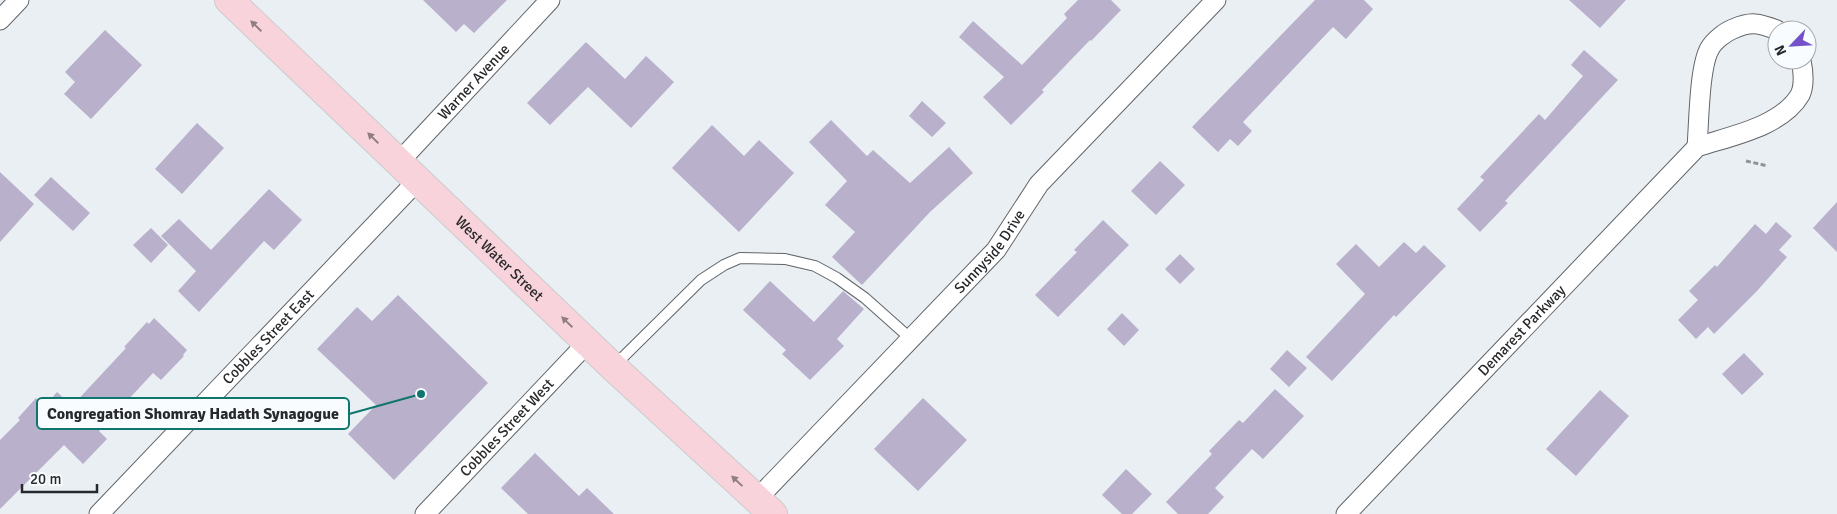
<svg xmlns="http://www.w3.org/2000/svg" width="1837" height="514" font-family="Signika,sans-serif">
<rect width="100%" height="100%" fill="#eaeff4"/>
<!-- building -->
<path fill="#b9b0cb" d="M 423,0 L 507,0 L 474,33 L 464,24 L 456,32 Z
M 1078,0 L 1111,0 L 1121,10 L 1091,41 L 1090,40 L 1042,90 L 1044,92 L 1011,125 L 983,97 L 1004,77 L 959,37 L 973,21 L 1022,65 L 1067,18 L 1064,14 Z
M 1315,0 L 1364,0 L 1373,9 L 1346,39 L 1333,27 L 1243,122 L 1252,131 L 1238,146 L 1230,139 L 1218,152 L 1192,127 Z
M 1569,0 L 1626,0 L 1600,28 Z
M 105,30 L 142,65 L 91,119 L 64,94 L 75,82 L 65,72 Z
M 586,42 L 625,79 L 646,56 L 674,82 L 631,128 L 588,87 L 550,125 L 527,103 Z
M 1584,50 L 1618,80 L 1505,201 L 1508,203 L 1480,232 L 1457,209 L 1484,180 L 1480,177 L 1539,114 L 1545,120 L 1583,76 L 1571,65 Z
M 922,101 L 946,123 L 932,137 L 909,116 Z
M 831,120 L 867,156 L 873,150 L 910,183 L 949,147 L 973,173 L 930,212 L 862,285 L 832,257 L 855,232 L 825,205 L 847,181 L 809,142 Z
M 197,123 L 224,148 L 182,194 L 155,169 Z
M 712,125 L 744,156 L 759,140 L 794,173 L 739,232 L 672,168 Z
M 1160,161 L 1185,185 L 1156,215 L 1131,191 Z
M 0,172 L 34,204 L 0,242 Z
M 51,177 L 90,213 L 73,231 L 34,195 Z
M 269,189 L 302,220 L 274,250 L 264,241 L 199,312 L 178,291 L 196,271 L 161,236 L 179,219 L 211,250 Z
M 1837,202 L 1837,252 L 1813,228 Z
M 1103,220 L 1129,245 L 1058,317 L 1035,295 L 1077,252 L 1074,250 Z
M 1776,222 L 1792,236 L 1779,250 L 1787,257 L 1757,291 L 1714,334 L 1708,327 L 1696,339 L 1678,320 L 1698,300 L 1689,291 L 1715,265 L 1717,267 L 1755,224 L 1766,234 Z
M 151,228 L 168,245 L 151,263 L 133,245 Z
M 1404,242 L 1416,253 L 1424,245 L 1446,266 L 1396,317 L 1394,315 L 1332,381 L 1306,357 L 1365,294 L 1336,264 L 1356,244 L 1379,267 Z
M 1180,254 L 1195,269 L 1180,284 L 1165,269 Z
M 770,281 L 814,322 L 843,291 L 864,309 L 837,339 L 844,346 L 810,380 L 782,354 L 786,350 L 743,310 Z
M 398,295 L 488,383 L 394,480 L 348,434 L 376,405 L 317,349 L 357,307 L 372,321 Z
M 1122,313 L 1139,330 L 1124,346 L 1107,329 Z
M 154,318 L 187,350 L 183,355 L 184,356 L 161,380 L 153,373 L 99,431 L 107,439 L 83,464 L 64,445 L 0,509 L 0,440 L 20,420 L 18,418 L 36,398 L 44,407 L 57,392 L 72,406 L 126,348 L 124,347 L 147,322 L 149,324 Z
M 1287,350 L 1307,368 L 1289,387 L 1270,369 Z
M 1744,353 L 1764,374 L 1742,395 L 1722,374 Z
M 1275,389 L 1304,416 L 1263,459 L 1252,449 L 1215,488 L 1224,497 L 1208,514 L 1178,514 L 1166,502 L 1212,454 L 1209,451 L 1239,420 L 1243,423 Z
M 1600,390 L 1629,416 L 1576,476 L 1546,449 Z
M 923,398 L 967,440 L 918,491 L 874,449 Z
M 535,453 L 579,496 L 587,488 L 614,514 L 528,514 L 501,488 Z
M 1126,469 L 1152,494 L 1132,514 L 1122,514 L 1102,495 Z"/>
<g fill="none" stroke-linecap="round" stroke-linejoin="round">
<defs>
<path id="service" d="M 614,366 L 701,280 L 724,265 L 740,258 L 785,259 L 815,266 L 837,278 L 865,298 L 911,339"/>
<g id="minor">
<path d="M 0,20 L 19,0"/>
<path d="M 1697,147 C 1699,124 1699,66 1710,48 C 1714,41 1725,32 1733,29 C 1751,21 1759,23 1777,30"/>
<path id="s1" d="M 398,163 L 550,0"/>
<path id="s2" d="M 757,499 L 996,250 L 1039,184 L 1216,0"/>
<path id="s3" d="M 99,514 L 417,181"/>
<path id="s4" d="M 425,514 L 588,342"/>
<path id="s5" d="M 1346,514 L 1697,147 C 1730,136 1781,127 1800,95 C 1805,85 1803,70 1801,60"/>
</g>
<g id="primary">
<path id="s6" d="M 229,0 L 613,367 L 773,514"/>
</g>
</defs>
<!-- service casing -->
<use href="#service" stroke="#616569" stroke-width="12"/>
<!-- minor casing -->
<use href="#minor" stroke="#616569" stroke-width="21"/>
<!-- primary casing -->
<use href="#primary" stroke="#cbcccc" stroke-width="30"/>
<!-- path -->
<path stroke="#909397" stroke-width="3" stroke-dasharray="5 2.5" stroke-linecap="butt" d="M 1746,161 L 1768,166"/>
<!-- service -->
<use href="#service" stroke="#fff" stroke-width="10"/>
<!-- minor -->
<use href="#minor" stroke="#fff" stroke-width="19"/>
<!-- primary -->
<use href="#primary" stroke="#f9d3db" stroke-width="28"/>
</g>
<!-- one-way arrows -->
<defs><path id="oneway-solid" d="M-6-.8H1V-3.2L6.5 0L1 3.2V.8H-6Z" transform="scale(1.25)"/></defs>
<g fill="#907e83">
<use href="#oneway-solid" transform="translate(256 26) rotate(-136)"/>
<use href="#oneway-solid" transform="translate(373 138) rotate(-136)"/>
<use href="#oneway-solid" transform="translate(567 322) rotate(-136)"/>
<use href="#oneway-solid" transform="translate(737 481) rotate(-137)"/>
</g>
<g text-anchor="middle" stroke-width="4" stroke-linejoin="round" paint-order="stroke">
<!-- street labels -->
<g font-size="15" fill="#27292b" stroke="#f9fcff">
<text dy="5" stroke="none"><textPath href="#s1" startOffset="111">Warner Avenue</textPath></text>
<text dy="5" stroke="none"><textPath href="#s2" startOffset="340">Sunnyside Drive</textPath></text>
<text dy="5" stroke="none"><textPath href="#s6" startOffset="374">West Water Street</textPath></text>
<text dy="5" stroke="none"><textPath href="#s5" startOffset="254">Demarest Parkway</textPath></text>
<text dy="5" stroke="none"><textPath href="#s3" startOffset="245">Cobbles Street East</textPath></text>
<text dy="5" stroke="none"><textPath href="#s4" startOffset="119">Cobbles Street West</textPath></text>
</g>
</g>
<!-- callouts -->
<path fill="none" stroke="#0f766e" stroke-width="2" d="M421 394L349 414"/>
<circle fill="#0f766e" stroke="#f9fcff" stroke-width="2" cx="421" cy="394" r="5"/>
<rect fill="#f9fcff" stroke="#0f766e" stroke-width="2" x="37" y="398" width="312" height="31" rx="5"/>
<g font-size="16" text-anchor="middle" font-weight="bold" fill="#27292b">
<text x="193" y="419">Congregation Shomray Hadath Synagogue</text>
</g>
<!-- north arrow -->
<g transform="translate(1792 45) rotate(245)"><circle r="24" fill="#f9fcff" stroke="#a5a8aa"/>
<path d="M0-4L9 19L0 12L-9 19Z" fill="#7351ca"/>
<text y="-8" font-size="14" font-weight="bold" text-anchor="middle" fill="#27292b">N</text>
</g>
<!-- scale -->
<path d="M22 484v8h75v-8" fill="none" stroke="#27292b" stroke-width="2.5"/>
<text x="30" y="484" font-size="15" fill="#27292b" stroke="#f9fcff" stroke-width="4" paint-order="stroke">20 m</text>
</svg>
